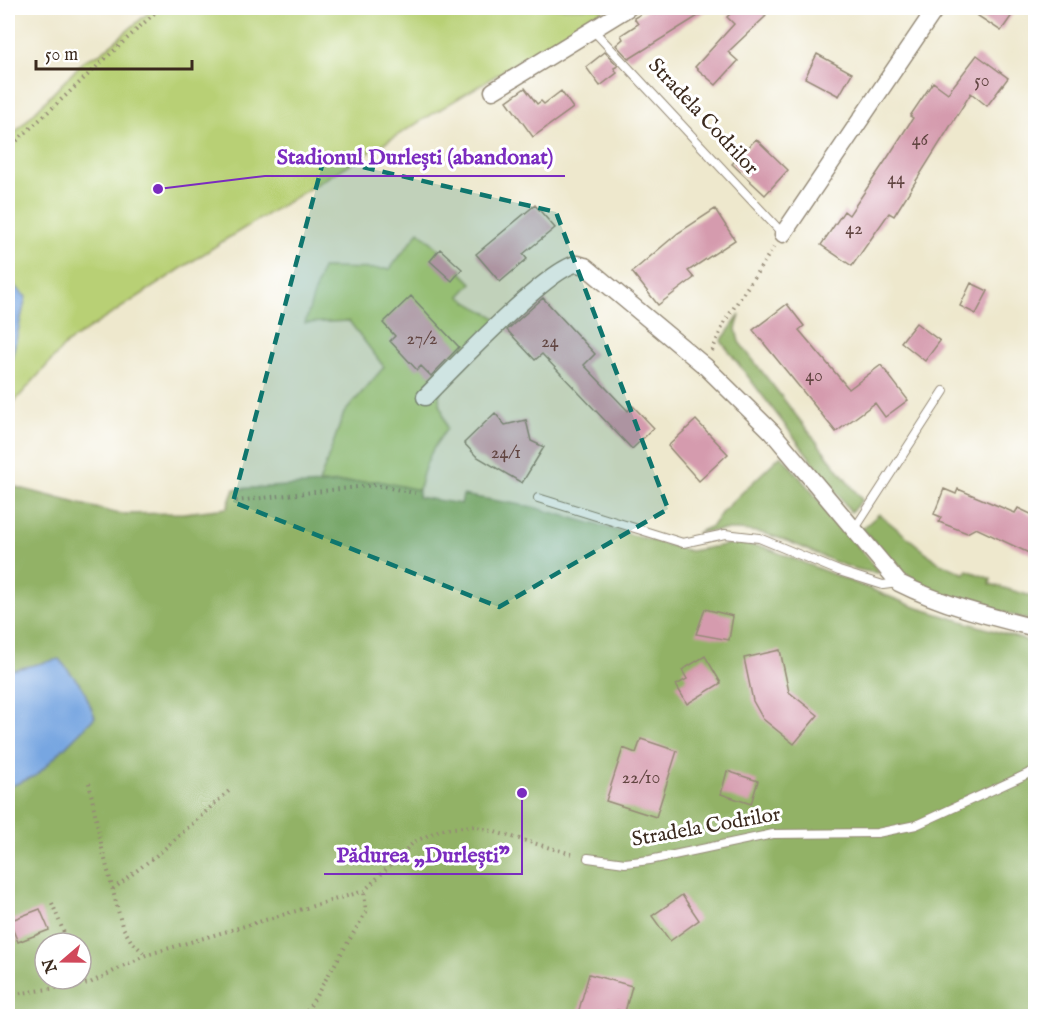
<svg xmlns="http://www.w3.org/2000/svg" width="1043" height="1024" font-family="'IM FELL English',serif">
<rect width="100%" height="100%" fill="#fff"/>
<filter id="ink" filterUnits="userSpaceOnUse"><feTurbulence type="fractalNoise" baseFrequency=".0167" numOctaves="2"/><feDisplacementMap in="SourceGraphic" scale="12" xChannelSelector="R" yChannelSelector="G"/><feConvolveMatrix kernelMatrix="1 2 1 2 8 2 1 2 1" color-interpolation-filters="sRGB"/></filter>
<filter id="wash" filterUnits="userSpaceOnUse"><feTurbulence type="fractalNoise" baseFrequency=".008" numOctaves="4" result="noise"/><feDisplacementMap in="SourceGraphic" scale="24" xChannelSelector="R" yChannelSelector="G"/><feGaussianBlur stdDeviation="1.35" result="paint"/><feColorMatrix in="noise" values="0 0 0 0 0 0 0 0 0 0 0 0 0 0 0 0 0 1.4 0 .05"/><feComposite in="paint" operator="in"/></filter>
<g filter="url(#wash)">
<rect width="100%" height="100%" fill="#eee8cd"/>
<!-- green -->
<path fill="#b8d075" stroke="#7a7d4a" stroke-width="1.5" d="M 154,8 L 607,8 L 228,238 L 67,343 L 8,409 L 8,140 L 85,60 L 101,53 Z
M 419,231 L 462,270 L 461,272 L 472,283 L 460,296 C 478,312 491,309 506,329 L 493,334 L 440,392 L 439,398 L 447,429 C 431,448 424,466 419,490 L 378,481 L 319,483 L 344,413 L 384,367 L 349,321 L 305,323 L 322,268 L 390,269 Z"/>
<!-- forest -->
<path fill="#92b266" stroke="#666e42" stroke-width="1.5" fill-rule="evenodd" d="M 740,315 L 736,329 L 739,342 L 862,500 L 851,512 L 721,341 Z
M 781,455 L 880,573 C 836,570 803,542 761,533 C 739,528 718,530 696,533 L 712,526 L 722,512 Z
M 378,481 L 419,490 L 418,497 L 461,504 L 463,495 L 533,507 L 690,551 L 736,543 L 764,547 L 918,608 L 1035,643 L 1035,1016 L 8,1016 L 8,485 L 119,514 L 184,513 L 227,508 L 234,489 ZM 45,943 L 81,943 L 81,979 L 45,979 Z
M 879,514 L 938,562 L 965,574 L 967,570 L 991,579 L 990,584 L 1035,597 L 1035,622 L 931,591 L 903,572 L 862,529 Z"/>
<!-- water -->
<path fill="#77a6e1" stroke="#596880" stroke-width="1.5" d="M 8,280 L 26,297 L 8,375 Z
M 59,659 L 83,688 L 95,717 L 37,775 L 9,787 L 8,671 Z"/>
<g id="blocks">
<!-- building -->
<path fill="#d59bae" d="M 651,8 L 711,8 L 629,59 L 616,45 L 623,39 L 621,35 L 638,24 L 634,18 Z
M 736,8 L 757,8 L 766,16 L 728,52 L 738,61 L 716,85 L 695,67 L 734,24 L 727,17 Z
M 966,8 L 1017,8 L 1001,31 Z
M 605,52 L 618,66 L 614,68 L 617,73 L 600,86 L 586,67 Z
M 817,54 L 852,73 L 839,96 L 805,78 Z
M 977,55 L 1008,78 L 987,106 L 971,93 L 894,216 L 889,213 L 852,266 L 821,245 L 844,211 L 849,215 L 888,157 L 913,118 L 910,116 L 933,82 L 948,93 Z
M 525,88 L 537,104 L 541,101 L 544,104 L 561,91 L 573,108 L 533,137 L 507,101 Z
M 756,139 L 788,170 L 765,195 L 732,164 Z
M 535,205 L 555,228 L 523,254 L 527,259 L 500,282 L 476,254 Z
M 715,209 L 735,240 L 688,271 L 694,278 L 658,305 L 632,272 L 678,233 Z
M 440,249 L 462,269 L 452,281 L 430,261 Z
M 971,283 L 988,291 L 976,314 L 960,306 Z
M 411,296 L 459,347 L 431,376 L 421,366 L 417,370 L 390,341 L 395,336 L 383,323 Z
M 543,298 L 595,354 L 584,365 L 628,411 L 633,406 L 654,428 L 632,449 L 542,354 L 535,360 L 507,330 Z
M 787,304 L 804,326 L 799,330 L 849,389 L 881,365 L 908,400 L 885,417 L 875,403 L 836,432 L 753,330 Z
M 916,323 L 940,341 L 925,361 L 901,342 Z
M 495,413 L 505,425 L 526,420 L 531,441 L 544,447 L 522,483 L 476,456 L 464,443 Z
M 696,420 L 728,454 L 699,481 L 668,446 Z
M 944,489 L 956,494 L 958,489 L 1015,513 L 1018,508 L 1035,516 L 1035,545 L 1031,554 L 976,528 L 967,533 L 939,522 L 941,517 L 934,514 Z
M 705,609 L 733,616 L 729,640 L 696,634 Z
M 780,650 L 789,692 L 818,715 L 794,744 L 763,719 L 753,701 L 744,658 Z
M 705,656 L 721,683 L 687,704 L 676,685 L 687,679 L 682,670 Z
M 641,739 L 677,751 L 656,817 L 606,801 L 623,748 L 636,753 Z
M 727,771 L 758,781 L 751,804 L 721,794 Z
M 682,895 L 699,920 L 670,941 L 652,916 Z
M 40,909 L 49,930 L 18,942 L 9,921 Z
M 589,974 L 632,986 L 625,1012 L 617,1010 L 615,1017 L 577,1017 Z"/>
</g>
</g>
<g filter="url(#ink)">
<use href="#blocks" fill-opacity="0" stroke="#948976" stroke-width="1.5"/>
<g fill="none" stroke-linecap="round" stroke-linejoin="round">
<defs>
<path id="lane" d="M 593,30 L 783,234
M 538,498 L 683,543 L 725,534 L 759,538 L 839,571 L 883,585 L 898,583
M 854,530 L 944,391
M 588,858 L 625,863 L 650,860 L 773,834 L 877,833 L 916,825 L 1036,770"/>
<path id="street" d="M 493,91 L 628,8
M 783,234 L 936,8
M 425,397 C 448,374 550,266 577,264 C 579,264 583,266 585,266 L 706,367 L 772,432 L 899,583 C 943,605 988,616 1036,628"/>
</defs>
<!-- lane casing -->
<use href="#lane" stroke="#948976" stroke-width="10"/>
<!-- street casing -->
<use href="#street" stroke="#948976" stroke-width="19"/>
<!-- path -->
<path stroke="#948976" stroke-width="4" stroke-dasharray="1.5 4.5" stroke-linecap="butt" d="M 8,149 L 160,8
M 712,351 L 725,321 L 774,247
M 236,501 L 375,485 L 415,493
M 89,783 L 102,848 L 122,926 L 131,941 L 146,955
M 113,889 L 162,851 L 229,791
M 52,903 L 68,943
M 81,976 L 84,983
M 8,995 L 90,983 L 146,955 L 364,891 L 414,842 L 442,829 L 474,826 L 575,855
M 304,1016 L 366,912 L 364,891"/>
<!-- lane -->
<use href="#lane" stroke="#fff" stroke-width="8"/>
<!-- street -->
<use href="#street" stroke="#fff" stroke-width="16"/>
</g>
</g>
<!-- marked area -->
<path fill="#0f766e" fill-opacity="0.2" stroke="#0f766e" stroke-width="4.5" stroke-dasharray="12 8" stroke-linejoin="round" d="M 324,158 L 556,212 L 668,509 L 499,607 L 233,502 Z"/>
<g text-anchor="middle" stroke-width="6" stroke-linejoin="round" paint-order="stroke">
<!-- number labels -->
<g font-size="18" fill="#624642">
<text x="982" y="86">50</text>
<text x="920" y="145">46</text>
<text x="896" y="184">44</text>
<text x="854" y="234">42</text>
<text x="422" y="344">27/2</text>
<text x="550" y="347">24</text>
<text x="814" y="381">40</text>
<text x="506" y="458">24/1</text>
<text x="641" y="783">22/10</text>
</g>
<!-- street labels -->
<g font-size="21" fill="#3b2a1e" stroke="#fff">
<text transform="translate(704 116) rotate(47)" y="7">Stradela Codrilor</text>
<text transform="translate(706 826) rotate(-10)" y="7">Stradela Codrilor</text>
</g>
</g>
<!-- callouts -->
<path fill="none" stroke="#7b2cbf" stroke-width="2" d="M158 189L265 176H565M522 793L522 874H324"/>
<g fill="#7b2cbf" stroke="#fff" stroke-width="2">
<circle cx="158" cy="189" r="6"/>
<circle cx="522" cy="793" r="6"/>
</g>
<g font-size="22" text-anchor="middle" font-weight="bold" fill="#7b2cbf" stroke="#fff" stroke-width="6" stroke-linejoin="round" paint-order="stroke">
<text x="415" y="164">Stadionul Durlești (abandonat)</text>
<text x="423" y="862">Pădurea „Durlești”</text>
</g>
<!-- margin -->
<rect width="1043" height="1024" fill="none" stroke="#fff" stroke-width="30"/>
<!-- north arrow -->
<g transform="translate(63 961) rotate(250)"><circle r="28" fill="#ffffff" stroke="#b1aaa5" stroke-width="1.5"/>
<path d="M0-4.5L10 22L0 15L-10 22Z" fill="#d1495b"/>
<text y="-9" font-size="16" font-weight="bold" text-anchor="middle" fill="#3b2a1e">N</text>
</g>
<!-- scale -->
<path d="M36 60v9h156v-9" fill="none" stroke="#3b2a1e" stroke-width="3"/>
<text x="45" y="60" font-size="18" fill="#3b2a1e" stroke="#ffffff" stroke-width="4.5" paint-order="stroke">50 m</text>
</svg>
